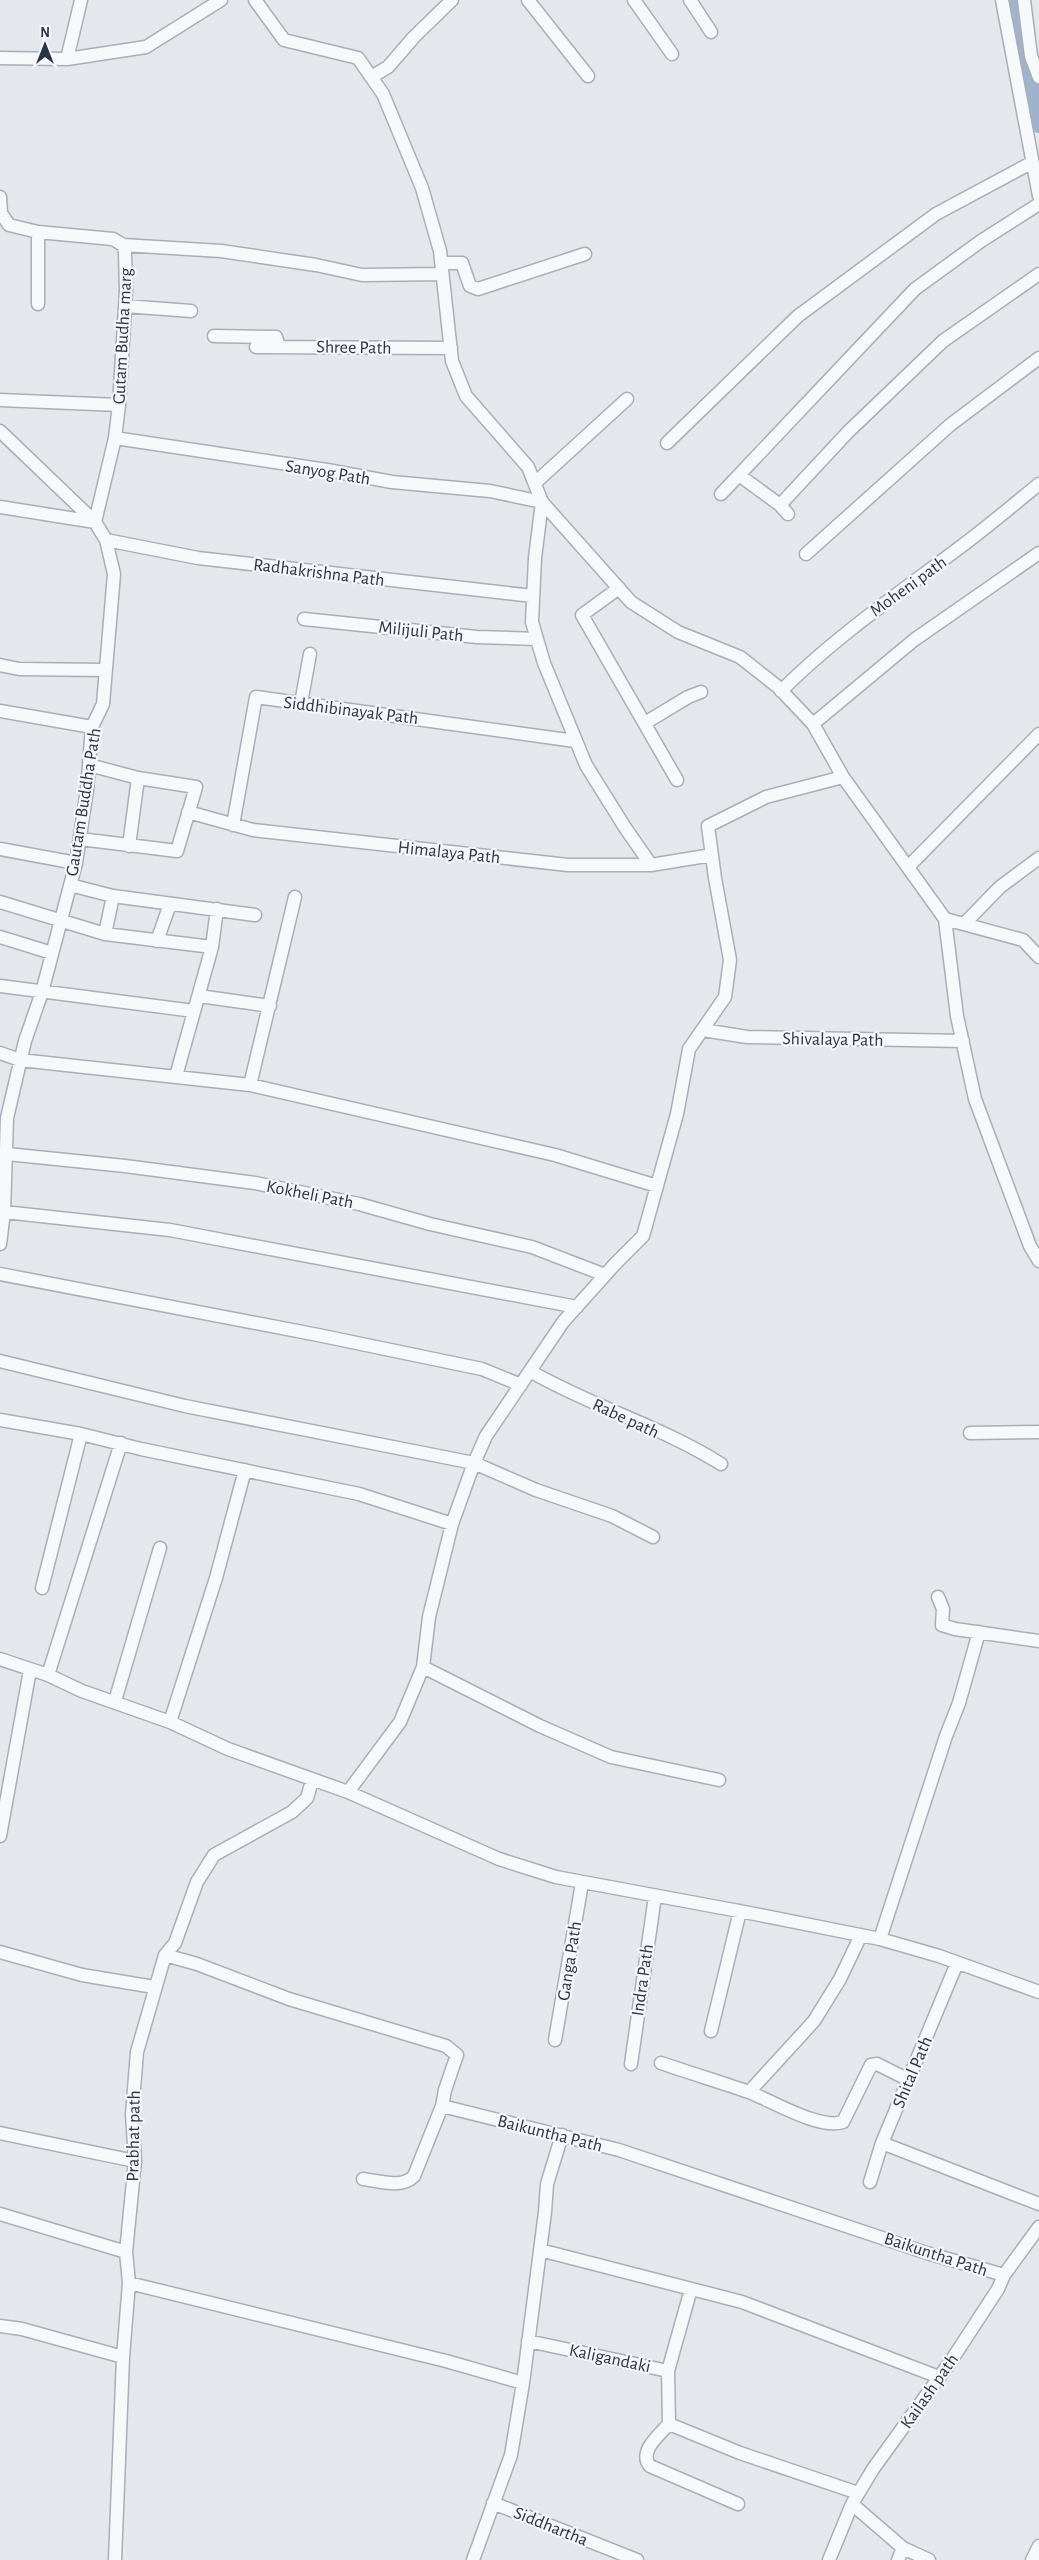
<svg xmlns="http://www.w3.org/2000/svg" width="1039" height="2560" font-family="'Alegreya Sans',sans-serif">
<rect width="100%" height="100%" fill="#e4e7ec"/>
<g fill="none" stroke-linecap="round" stroke-linejoin="round">
<!-- river -->
<path stroke="#9fb4cc" stroke-width="20" d="M 1010,0 L 1016,36 L 1039,123"/>
<defs>
<path id="street" d="M 255,0 L 284,40 L 358,58 L 383,94 L 422,188 L 440,251 L 452,361 L 466,396 L 528,467 L 542,502 L 631,602 L 678,632 L 740,657 L 778,687 L 813,724 L 843,777 L 945,919 L 957,1016 L 975,1099 L 1030,1246 L 1039,1261
M 528,0 L 588,76
M 634,0 L 672,54
M 690,0 L 711,32
M 1002,0 L 1039,196
M 1024,0 L 1031,56 L 1039,77
M 0,58 L 67,59 L 146,47 L 221,0
M 67,59 L 81,0
M 371,77 L 388,67 L 414,37 L 452,0
M 0,197 L 1,213 L 9,225 L 38,232 L 113,239 L 123,245 L 125,252 L 126,291 L 119,405 L 115,438 L 95,522 L 106,540 L 114,574 L 103,704 L 92,727 L 87,790 L 76,863 L 42,992 L 25,1041 L 7,1118 L 4,1212 L 0,1244
M 123,245 L 221,251 L 316,265 L 362,275 L 442,274
M 441,263 L 462,263 L 470,286 L 478,289 L 585,254
M 38,304 L 38,232
M 125,306 L 191,311
M 214,336 L 276,337 L 279,347
M 256,347 L 451,348
M 0,400 L 119,405
M 0,431 L 95,522
M 115,438 L 327,470 L 392,482 L 490,491 L 542,502 L 535,558 L 532,622 L 544,663 L 586,765 L 624,826 L 651,865
M 667,443 L 798,316 L 936,214 L 1031,163
M 739,475 L 780,505 L 788,514
M 535,483 L 627,399
M 721,494 L 915,289 L 981,241 L 1039,204
M 780,505 L 848,432 L 943,341 L 1039,274
M 0,507 L 95,522
M 106,540 L 198,558 L 533,596
M 806,554 L 950,425 L 1039,358
M 619,588 L 582,615 L 677,780
M 304,619 L 477,637 L 537,639
M 0,665 L 19,669 L 106,670
M 781,691 C 835,637 898,594 959,548 C 986,528 1012,506 1039,484
M 301,703 L 310,654
M 0,711 L 92,727
M 645,723 L 688,697 L 701,692
M 813,724 L 914,640 L 1039,553
M 188,812 L 253,830 L 568,865 L 651,865 L 712,855
M 233,825 L 256,697 L 575,741
M 80,839 L 177,851 L 196,787 L 138,778 L 89,765
M 129,846 L 138,778
M 0,849 L 76,863
M 908,867 L 1039,734
M 70,885 L 113,896 L 255,915
M 0,902 L 105,934 L 212,947
M 945,919 L 1023,940 L 1039,957
M 964,924 L 1000,887 L 1039,858
M 105,934 L 113,896
M 0,937 L 52,953
M 157,941 L 170,904
M 0,986 L 194,1011
M 199,996 L 270,1006
M 703,1030 L 747,1037 L 963,1041
M 0,1053 L 20,1060 L 250,1085 L 555,1155 L 657,1186
M 176,1076 L 212,947 L 217,909
M 250,1085 L 295,897
M 7,1154 L 125,1166 L 255,1183 L 359,1204 L 430,1224 L 532,1247 L 605,1275
M 4,1212 L 170,1230 L 577,1307
M 0,1274 L 318,1335 L 482,1369 L 521,1385
M 0,1361 L 185,1406 L 474,1463 L 536,1490 L 612,1516 L 653,1537
M 530,1371 C 592,1407 661,1426 721,1464
M 0,1420 L 81,1434 L 141,1449 L 359,1494 L 452,1524
M 970,1433 L 1039,1432
M 42,1588 L 81,1434
M 938,1597 L 943,1609 L 942,1625 L 955,1629 L 1039,1641
M 0,1659 L 48,1675 L 82,1691 L 170,1722 L 228,1749 L 348,1792 L 499,1859 L 556,1877 L 755,1914 L 880,1939 L 939,1956 L 1039,1992
M 423,1667 L 540,1726 L 611,1757 L 719,1780
M 48,1675 L 121,1443
M 115,1701 L 160,1548
M 170,1722 L 216,1578 L 245,1470
M 348,1792 L 400,1722 L 423,1667 L 429,1617 L 452,1524 L 474,1463 L 486,1436 L 563,1322 L 615,1264 L 643,1236 L 677,1114 L 689,1049 L 725,997 L 730,960 L 715,878 L 708,826 L 766,797 L 843,777
M 0,1836 L 30,1670
M 880,1939 L 946,1736 L 959,1703 L 979,1632
M 0,1952 L 82,1975 L 154,1987
M 165,1955 L 197,1964 L 289,1999 L 446,2046 L 457,2055 L 445,2090 L 442,2106 L 619,2150 L 927,2253 L 1004,2275
M 711,2031 L 740,1911
M 555,2040 L 582,1883
M 661,2063 C 690,2073 720,2082 749,2092 C 772,2101 820,2130 843,2122 L 871,2065 L 877,2064 L 909,2080
M 631,2064 L 655,1896
M 749,2092 L 814,2021 L 840,1979 L 861,1935
M 0,2133 L 135,2161
M 882,2143 L 1039,2204
M 363,2179 C 379,2181 402,2189 414,2176 L 442,2106
M 870,2182 L 882,2143 L 957,1963
M 0,2214 L 126,2252
M 540,2250 L 742,2302 L 939,2377
M 129,2283 L 446,2361 L 523,2383
M 0,2326 L 22,2329 L 123,2357
M 528,2341 L 668,2371 L 691,2289
M 668,2371 L 669,2424 L 740,2453 L 858,2493
M 669,2424 C 659,2435 638,2452 650,2466 L 738,2504
M 493,2503 L 637,2560
M 852,2504 L 903,2548 L 929,2560
M 115,2560 L 123,2357 L 129,2283 L 126,2252 L 135,2161 L 132,2114 L 137,2052 L 165,1955 L 175,1943 L 197,1882 L 214,1855 L 292,1812 L 307,1798 L 312,1781
M 473,2560 L 511,2455 L 523,2383 L 545,2212 L 547,2184 L 562,2135
M 829,2560 L 852,2504 L 873,2469 L 951,2361 L 998,2289 L 1004,2275 L 1039,2227
M 898,2560 L 903,2548
M 1032,2560 L 1039,2546"/>
</defs>
<!-- street casing -->
<use href="#street" stroke="#a9aeb7" stroke-width="15"/>
<!-- street -->
<use href="#street" stroke="#f7f8fa" stroke-width="12"/>
</g>
<g text-anchor="middle" stroke-width="4.5" stroke-linejoin="round" paint-order="stroke">
<!-- street labels -->
<g font-size="18" fill="#2b3445" stroke="#f4f6f9">
<text transform="translate(122 336) rotate(-87)" y="6">Gutam Budha marg</text>
<text transform="translate(354 347) rotate(1)" y="6">Shree Path</text>
<text transform="translate(328 472) rotate(9)" y="6">Sanyog Path</text>
<text transform="translate(319 572) rotate(7)" y="6">Radhakrishna Path</text>
<text transform="translate(908 586) rotate(-36)" y="6">Moheni path</text>
<text transform="translate(421 631) rotate(6)" y="6">Milijuli Path</text>
<text transform="translate(351 710) rotate(7)" y="6">Siddhibinayak Path</text>
<text transform="translate(83 802) rotate(-81)" y="6">Gautam Buddha Path</text>
<text transform="translate(449 852) rotate(6)" y="6">Himalaya Path</text>
<text transform="translate(833 1039) rotate(1)" y="6">Shivalaya Path</text>
<text transform="translate(310 1194) rotate(11)" y="6">Kokheli Path</text>
<text transform="translate(626 1418) rotate(25)" y="6">Rabe path</text>
<text transform="translate(569 1961) rotate(-81)" y="6">Ganga Path</text>
<text transform="translate(642 1980) rotate(-82)" y="6">Indra Path</text>
<text transform="translate(912 2072) rotate(-67)" y="6">Shital Path</text>
<text transform="translate(550 2133) rotate(14)" y="6">Baikuntha Path</text>
<text transform="translate(133 2136) rotate(-89)" y="6">Prabhat path</text>
<text transform="translate(936 2254) rotate(18)" y="6">Baikuntha Path</text>
<text transform="translate(610 2358) rotate(12)" y="6">Kaligandaki</text>
<text transform="translate(929 2391) rotate(-55)" y="6">Kailash path</text>
<text transform="translate(551 2526) rotate(22)" y="6">Siddhartha</text>
</g>
</g>
<!-- north arrow -->
<g transform="translate(45 45)" stroke="#f4f6f9" stroke-width="4" paint-order="stroke">
<path d="M0-4L9 19L0 12L-9 19Z" fill="#2b3445"/>
<text y="-8" font-size="14" font-weight="bold" text-anchor="middle" fill="#2b3445">N</text>
</g>
</svg>
